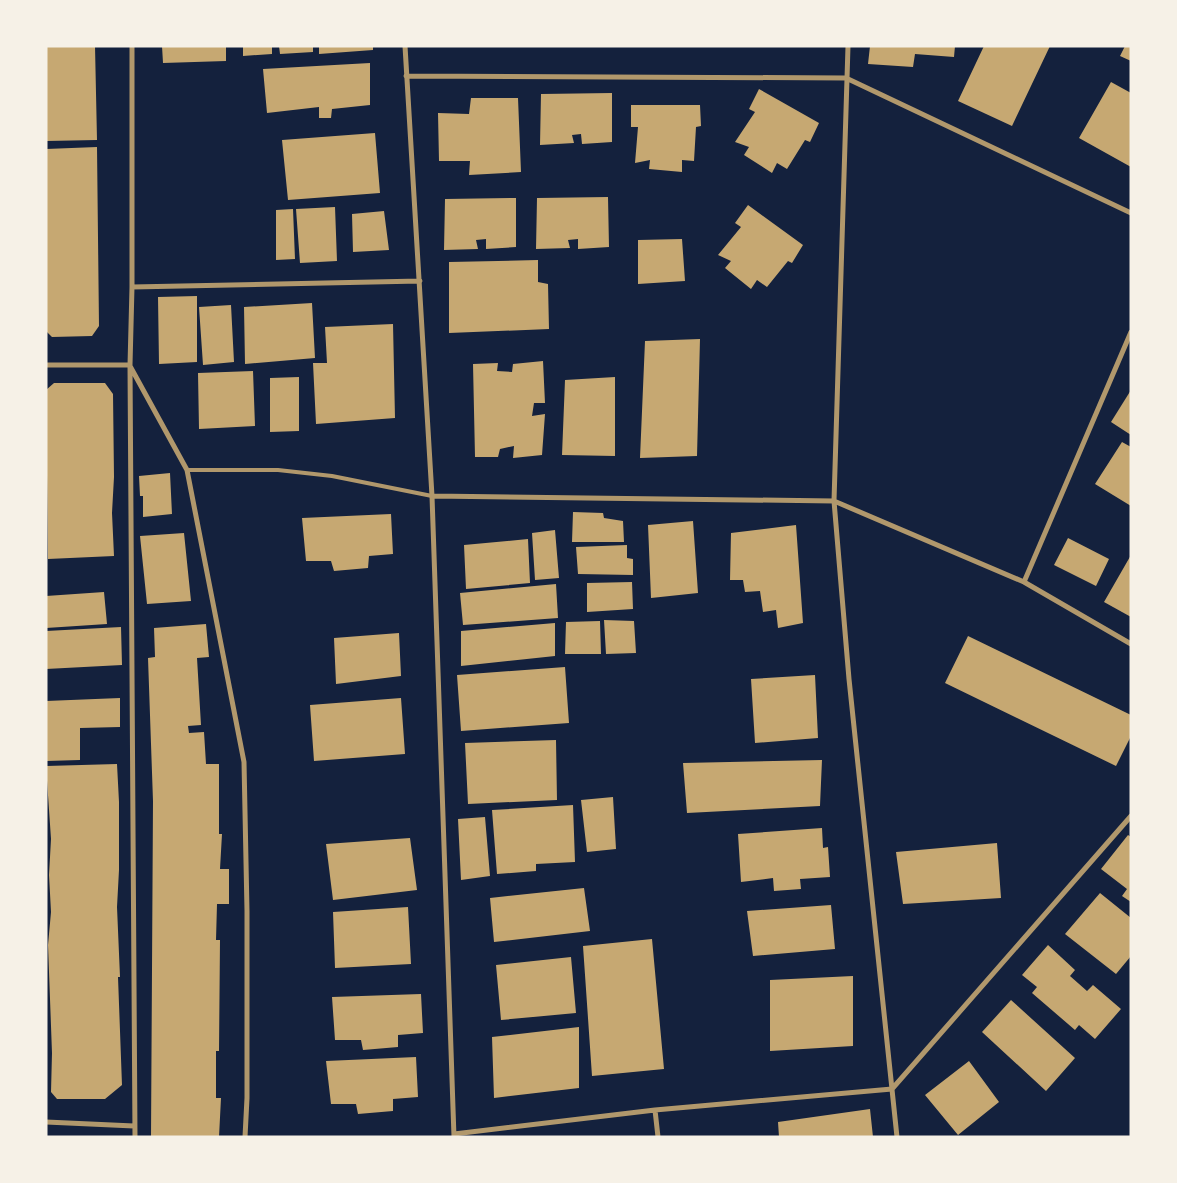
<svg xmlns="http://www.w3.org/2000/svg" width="1177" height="1183" font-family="Raleway,sans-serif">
<rect width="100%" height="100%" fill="#14213d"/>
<!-- building -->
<path fill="#c6a872" d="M 46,46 L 95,46 L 97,140 L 46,141 Z
M 162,46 L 226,46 L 226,61 L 163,63 Z
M 243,46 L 272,46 L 272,54 L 243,56 Z
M 279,46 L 313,46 L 313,52 L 280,54 Z
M 319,46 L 373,46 L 373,50 L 319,54 Z
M 870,46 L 955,46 L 954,57 L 915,54 L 913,67 L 868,64 Z
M 984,46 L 1050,46 L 1012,126 L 958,101 Z
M 1125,46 L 1131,46 L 1131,61 L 1120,56 Z
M 370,63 L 370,105 L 332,109 L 331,118 L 319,118 L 319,107 L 267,113 L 263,69 Z
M 1111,82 L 1131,93 L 1131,167 L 1079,138 Z
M 759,89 L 819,123 L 810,142 L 805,140 L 787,169 L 777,163 L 772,173 L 744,155 L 749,147 L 735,142 L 755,112 L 749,109 Z
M 612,93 L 612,142 L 582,144 L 581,134 L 572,135 L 574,143 L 540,145 L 541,94 Z
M 471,98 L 518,98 L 521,172 L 469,175 L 470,161 L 439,161 L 438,113 L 469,114 Z
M 631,105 L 700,105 L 701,126 L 696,127 L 694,161 L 682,160 L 682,172 L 649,169 L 650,160 L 635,163 L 638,127 L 631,127 Z
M 375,133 L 380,193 L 288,200 L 282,140 Z
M 97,147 L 99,326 L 92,336 L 52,337 L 46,331 L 46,149 Z
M 608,197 L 609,247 L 578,249 L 578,239 L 568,240 L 570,248 L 536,249 L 537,198 Z
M 516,198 L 516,247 L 486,249 L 486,239 L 476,240 L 478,249 L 444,250 L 445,199 Z
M 748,205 L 803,245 L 792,263 L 788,261 L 767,287 L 757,280 L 751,289 L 725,268 L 731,261 L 718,255 L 741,227 L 735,223 Z
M 335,207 L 337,261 L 300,263 L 296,209 Z
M 293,209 L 295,259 L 276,260 L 276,210 Z
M 384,211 L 389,250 L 353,252 L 352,214 Z
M 682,239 L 685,281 L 638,284 L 638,240 Z
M 538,260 L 538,282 L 548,284 L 549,329 L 449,333 L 449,262 Z
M 197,296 L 197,362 L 159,364 L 158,297 Z
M 312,303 L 315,358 L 245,364 L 244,307 Z
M 231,305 L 234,362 L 203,365 L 199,307 Z
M 393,324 L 395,418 L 316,424 L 313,363 L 327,363 L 325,327 Z
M 700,339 L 697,456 L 640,458 L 645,341 Z
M 543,361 L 545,403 L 534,403 L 532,416 L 545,414 L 542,455 L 513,458 L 514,446 L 500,449 L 498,457 L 475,457 L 473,364 L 498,363 L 497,371 L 512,372 L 513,364 Z
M 253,371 L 255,426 L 199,429 L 198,373 Z
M 299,377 L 299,431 L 270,432 L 270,378 Z
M 615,377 L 615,456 L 562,455 L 565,380 Z
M 54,383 L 105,383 L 113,394 L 114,477 L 112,513 L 114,556 L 48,559 L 46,390 Z
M 1131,390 L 1131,435 L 1111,422 Z
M 1122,442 L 1131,447 L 1131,506 L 1095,484 Z
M 170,473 L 172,514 L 143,517 L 143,496 L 140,496 L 139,476 Z
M 573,512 L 603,513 L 604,518 L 623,521 L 624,542 L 572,542 Z
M 391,514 L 393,554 L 369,556 L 368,568 L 334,571 L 331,561 L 306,561 L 302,518 Z
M 693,521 L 698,593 L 651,598 L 648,525 Z
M 796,525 L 803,623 L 778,628 L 776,610 L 763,612 L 760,591 L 745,592 L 743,580 L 730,580 L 731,533 Z
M 555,530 L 559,578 L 535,580 L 532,533 Z
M 184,533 L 191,601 L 147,604 L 140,536 Z
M 1068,538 L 1109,559 L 1096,586 L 1054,565 Z
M 528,539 L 530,583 L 466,589 L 464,545 Z
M 627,545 L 627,558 L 633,559 L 633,575 L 578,574 L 576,547 Z
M 1131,555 L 1131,617 L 1104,602 Z
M 632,582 L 633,609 L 587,612 L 587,583 Z
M 556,584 L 558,618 L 463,625 L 460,593 Z
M 104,592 L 107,624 L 46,628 L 46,596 Z
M 604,620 L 634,621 L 636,653 L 606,654 Z
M 600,621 L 601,654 L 565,654 L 566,622 Z
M 555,623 L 555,656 L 461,666 L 461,631 Z
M 206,624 L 209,657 L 197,658 L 201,725 L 188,726 L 189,733 L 204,732 L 206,764 L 219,764 L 219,834 L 222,834 L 220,869 L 229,869 L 229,904 L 217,904 L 216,940 L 220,940 L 219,1051 L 216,1051 L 216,1098 L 221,1098 L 219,1137 L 151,1137 L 153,801 L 148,658 L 155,657 L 154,628 Z
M 121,627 L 122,665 L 46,669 L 46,631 Z
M 399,633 L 401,676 L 336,684 L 334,638 Z
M 968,636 L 1131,715 L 1131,736 L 1116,766 L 945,683 Z
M 565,667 L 569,723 L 461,731 L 457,675 Z
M 815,675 L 818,738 L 755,743 L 751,679 Z
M 120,698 L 120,727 L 80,728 L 80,760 L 46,761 L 46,701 Z
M 401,698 L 405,754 L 314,761 L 310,705 Z
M 556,740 L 557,800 L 468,804 L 465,743 Z
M 822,760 L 820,806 L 687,813 L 683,763 Z
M 117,764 L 119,802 L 119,870 L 117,907 L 120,977 L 118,977 L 122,1085 L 105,1099 L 57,1099 L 51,1092 L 52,1053 L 48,945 L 51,912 L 49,875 L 51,839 L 46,766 Z
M 613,797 L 616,849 L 587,852 L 581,800 Z
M 573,805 L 575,862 L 536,864 L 536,871 L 497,874 L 492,810 Z
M 485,817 L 490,876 L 461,880 L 458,819 Z
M 822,828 L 823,848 L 828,847 L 830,877 L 800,879 L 801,889 L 774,891 L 773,878 L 741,882 L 738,834 Z
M 1128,835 L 1131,837 L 1131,902 L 1122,896 L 1127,889 L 1101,869 Z
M 410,838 L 417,890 L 333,900 L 326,844 Z
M 997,843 L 1001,898 L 903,904 L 896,852 Z
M 584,888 L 590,931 L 494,942 L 490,898 Z
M 1100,893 L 1131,918 L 1131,956 L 1116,974 L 1065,934 Z
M 831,905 L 835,949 L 753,956 L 747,911 Z
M 408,907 L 411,964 L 335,968 L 333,912 Z
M 652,939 L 664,1069 L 592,1076 L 583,946 Z
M 1048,945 L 1075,970 L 1070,976 L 1087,991 L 1093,985 L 1121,1009 L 1095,1039 L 1079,1025 L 1075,1030 L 1032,993 L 1037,987 L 1022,975 Z
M 571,957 L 576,1013 L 501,1020 L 496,965 Z
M 853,976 L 853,1046 L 770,1051 L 770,980 Z
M 421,994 L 423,1033 L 398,1035 L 398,1047 L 363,1050 L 361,1040 L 335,1040 L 332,997 Z
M 1011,1000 L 1075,1058 L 1046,1091 L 982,1032 Z
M 579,1027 L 579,1088 L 494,1098 L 492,1037 Z
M 416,1057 L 418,1097 L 393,1099 L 393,1111 L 358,1114 L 356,1104 L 331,1104 L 326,1061 Z
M 969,1061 L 999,1102 L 958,1135 L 925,1095 Z
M 870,1109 L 873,1137 L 779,1137 L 778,1122 Z"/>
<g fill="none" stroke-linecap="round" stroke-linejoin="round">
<!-- service -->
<path stroke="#b1986c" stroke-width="4" d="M 187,470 L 278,470 L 332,476 L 432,496"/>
<!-- minor -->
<path stroke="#b1986c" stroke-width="5" d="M 132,46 L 132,287 L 130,365 L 135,1137
M 405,46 L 432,496 L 454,1137
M 848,46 L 834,501 L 849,679 L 897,1137
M 406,76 L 846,78 L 1131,213
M 132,287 L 420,281
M 46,365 L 130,365
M 130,366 L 187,470 L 244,762 L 247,911 L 247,1098 L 245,1137
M 432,496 L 834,501 L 1024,582 L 1131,644
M 1024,582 L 1131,332
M 655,1110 L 658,1137
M 46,1122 L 134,1126
M 454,1134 L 655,1110 L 892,1089 L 1131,816"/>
</g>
<!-- border -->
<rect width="1177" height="1183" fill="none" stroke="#f6f1e7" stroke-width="95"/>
</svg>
